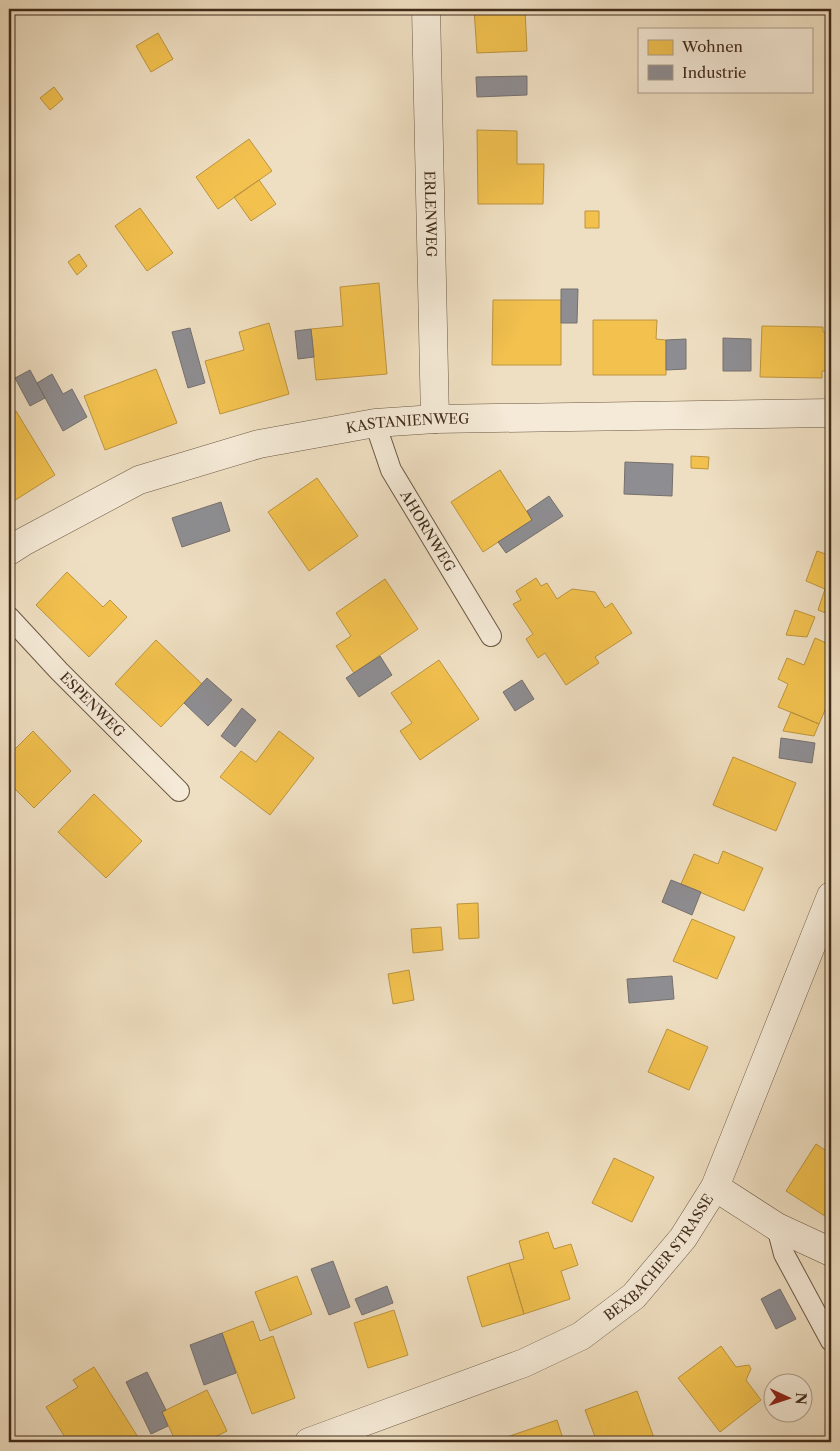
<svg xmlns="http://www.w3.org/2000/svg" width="840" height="1451" font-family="'Libre Caslon Text',serif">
<rect width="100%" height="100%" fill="#efdfc2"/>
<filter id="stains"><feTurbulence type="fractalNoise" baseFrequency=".004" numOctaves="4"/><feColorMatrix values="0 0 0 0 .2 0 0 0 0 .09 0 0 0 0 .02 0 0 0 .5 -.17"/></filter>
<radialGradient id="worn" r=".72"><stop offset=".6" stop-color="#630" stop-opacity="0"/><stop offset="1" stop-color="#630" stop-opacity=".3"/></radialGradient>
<!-- homes -->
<path fill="#f2c14e" stroke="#bd943e" d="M 474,9 L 533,9 L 525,10 L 527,51 L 477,53 Z
M 158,33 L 173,59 L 151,72 L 136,46 Z
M 54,87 L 63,99 L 50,110 L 40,98 Z
M 477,130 L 517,131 L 517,164 L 544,164 L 543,204 L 478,204 Z
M 249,139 L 272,171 L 218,209 L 196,177 Z
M 259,180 L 276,204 L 251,221 L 234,197 Z
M 140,208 L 173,253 L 147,271 L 115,226 Z
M 585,211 L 599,211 L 599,228 L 585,228 Z
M 79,254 L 87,266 L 77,275 L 68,262 Z
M 379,283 L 387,374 L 316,380 L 311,329 L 343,326 L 340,287 Z
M 493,300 L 561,300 L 561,365 L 492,365 Z
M 593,320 L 657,320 L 656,339 L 666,340 L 666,375 L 593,375 Z
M 269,323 L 289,394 L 220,414 L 205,361 L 244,350 L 239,332 Z
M 762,326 L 823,327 L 823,332 L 831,333 L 831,371 L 822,371 L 822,378 L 760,377 Z
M 156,369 L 177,423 L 105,450 L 84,396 Z
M 16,411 L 55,475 L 9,504 L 9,416 Z
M 691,456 L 709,457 L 708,469 L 691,468 Z
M 500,470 L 532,520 L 483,552 L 451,502 Z
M 317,478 L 358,536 L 309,571 L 268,512 Z
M 831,495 L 831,516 L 825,514 Z
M 817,551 L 831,556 L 831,615 L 818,610 L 825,589 L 806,581 Z
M 67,572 L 103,607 L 110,600 L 127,617 L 89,657 L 36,605 Z
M 536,578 L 541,586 L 547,583 L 557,599 L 572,589 L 595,592 L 605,608 L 612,603 L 632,633 L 595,657 L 599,663 L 566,685 L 545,653 L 538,658 L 526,639 L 533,634 L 513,604 L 521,600 L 516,591 Z
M 385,579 L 418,629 L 354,673 L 336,646 L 351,636 L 336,613 Z
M 795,610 L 815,617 L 807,637 L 786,635 Z
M 815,638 L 831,645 L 831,696 L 819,724 L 778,707 L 788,684 L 778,679 L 787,658 L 804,665 Z
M 156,640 L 202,684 L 161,727 L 115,684 Z
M 439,660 L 479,719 L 420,760 L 400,731 L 412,723 L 391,693 Z
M 791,712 L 819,724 L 814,736 L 783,731 Z
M 33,731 L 71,771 L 34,808 L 9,783 L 9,755 Z
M 279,731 L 314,758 L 270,815 L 220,777 L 241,751 L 256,762 Z
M 733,757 L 796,783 L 776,831 L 713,805 Z
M 94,794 L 142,841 L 106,878 L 58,832 Z
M 723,851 L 763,868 L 744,911 L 681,884 L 694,854 L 718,864 Z
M 478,903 L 479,938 L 459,939 L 457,904 Z
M 692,919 L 735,937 L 717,979 L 673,961 Z
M 441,927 L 443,950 L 413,953 L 411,929 Z
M 409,970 L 414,1000 L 393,1004 L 388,974 Z
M 667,1029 L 708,1047 L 689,1090 L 648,1072 Z
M 816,1144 L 831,1154 L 831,1220 L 786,1191 Z
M 614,1158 L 654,1177 L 632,1222 L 592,1203 Z
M 548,1232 L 554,1249 L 571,1244 L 578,1265 L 561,1271 L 570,1299 L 524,1314 L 509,1263 L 524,1259 L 519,1241 Z
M 509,1263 L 524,1314 L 482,1327 L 467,1277 Z
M 297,1276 L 312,1314 L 270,1331 L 255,1292 Z
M 394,1310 L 408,1355 L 368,1368 L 354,1323 Z
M 253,1321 L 260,1341 L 273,1336 L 295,1398 L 252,1414 L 222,1333 Z
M 721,1346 L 736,1367 L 749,1365 L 751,1369 L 746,1380 L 761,1400 L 720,1432 L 678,1378 Z
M 94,1367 L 141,1442 L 68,1442 L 46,1407 L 78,1387 L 73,1380 Z
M 207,1390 L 227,1431 L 205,1442 L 176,1442 L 162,1412 Z
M 637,1391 L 654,1438 L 643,1442 L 597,1442 L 585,1410 Z
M 557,1420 L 564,1442 L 492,1442 Z"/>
<!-- industry -->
<path fill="#8d8d92" stroke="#76706e" d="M 527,76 L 527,95 L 477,97 L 476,77 Z
M 561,289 L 578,289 L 577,323 L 561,323 Z
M 190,328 L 205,383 L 188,388 L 172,332 Z
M 311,329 L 314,357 L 298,359 L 295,331 Z
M 723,338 L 751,339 L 751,371 L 723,371 Z
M 686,339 L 686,369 L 666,370 L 666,340 Z
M 30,370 L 45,398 L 30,406 L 15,378 Z
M 52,374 L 63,394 L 72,389 L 87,417 L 63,431 L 37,383 Z
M 625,462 L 673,464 L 672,496 L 624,494 Z
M 549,496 L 563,516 L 506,553 L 498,542 L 532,520 L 527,511 Z
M 221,502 L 230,531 L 182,547 L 172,518 Z
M 380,656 L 392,675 L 359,697 L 346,678 Z
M 207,678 L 232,700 L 208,726 L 184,703 Z
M 522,680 L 534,699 L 515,711 L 503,692 Z
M 242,708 L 256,720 L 235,747 L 221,736 Z
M 781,738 L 815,743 L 812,763 L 779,758 Z
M 671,880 L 701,892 L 692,915 L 662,902 Z
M 672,976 L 674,999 L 629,1003 L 627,979 Z
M 333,1261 L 350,1307 L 329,1315 L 311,1269 Z
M 387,1286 L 393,1303 L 362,1315 L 355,1299 Z
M 780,1289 L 796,1319 L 776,1329 L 761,1299 Z
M 222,1333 L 236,1373 L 204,1385 L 190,1345 Z
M 147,1372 L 166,1410 L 162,1412 L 168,1426 L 151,1434 L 126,1382 Z"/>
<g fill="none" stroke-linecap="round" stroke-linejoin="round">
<defs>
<g id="service">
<path id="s1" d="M 375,423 L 391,470 L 491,636"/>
<path id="s2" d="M 9,617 L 59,671 L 179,791"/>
<path d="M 777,1227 L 784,1254 L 831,1341"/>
</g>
<g id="minor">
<path id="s3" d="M 426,9 L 435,419"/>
<path id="s4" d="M 9,551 L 23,542 L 139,480 L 259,444 L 375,423 L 435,419 L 831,413"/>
<path d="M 715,1187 L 777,1227 L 831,1252"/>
</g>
<g id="tertiary">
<path id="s5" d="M 309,1442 L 524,1363 L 581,1336 L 634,1296 L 683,1238 L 715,1187 L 831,896"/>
</g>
</defs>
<!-- service casing -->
<use href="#service" stroke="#6c5944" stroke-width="22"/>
<!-- minor casing -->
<use href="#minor" stroke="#6c5944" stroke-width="29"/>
<!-- tertiary casing -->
<use href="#tertiary" stroke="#6c5944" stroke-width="29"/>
<!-- service -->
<use href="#service" stroke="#f5ead7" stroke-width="20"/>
<!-- minor -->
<use href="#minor" stroke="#f5ead7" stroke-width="28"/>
<!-- tertiary -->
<use href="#tertiary" stroke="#f5ead7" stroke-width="28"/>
</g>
<g text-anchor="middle" stroke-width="5" stroke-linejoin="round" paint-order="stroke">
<!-- street labels -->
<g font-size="14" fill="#412c1a" stroke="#f5ead7">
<text dy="5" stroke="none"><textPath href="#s3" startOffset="205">ERLENWEG</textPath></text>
<text dy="5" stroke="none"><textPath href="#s4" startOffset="424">KASTANIENWEG</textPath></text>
<text dy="5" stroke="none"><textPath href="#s1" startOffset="121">AHORNWEG</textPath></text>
<text dy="5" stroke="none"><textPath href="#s2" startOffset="121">ESPENWEG</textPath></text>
<text dy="5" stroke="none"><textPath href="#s5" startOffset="404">BEXBACHER STRASSE</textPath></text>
</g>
</g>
<!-- margin -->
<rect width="840" height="1451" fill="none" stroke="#efdfc2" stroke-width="30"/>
<rect x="10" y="10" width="820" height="1431" fill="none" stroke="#412c1a" stroke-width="2.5"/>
<rect x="15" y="15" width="810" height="1421" fill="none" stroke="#412c1a"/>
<!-- legend -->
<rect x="638" y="28" width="175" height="65" fill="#f5ead7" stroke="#ad9e8b"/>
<rect x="648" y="40" width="25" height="15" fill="#f2c14e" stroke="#ad9e8b"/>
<text x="682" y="52" font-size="15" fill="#412c1a">Wohnen</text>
<rect x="648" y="65" width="25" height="15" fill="#8d8d92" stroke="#ad9e8b"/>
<text x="682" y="78" font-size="15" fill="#412c1a">Industrie</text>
<!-- north arrow -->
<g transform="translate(788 1398) rotate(93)"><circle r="24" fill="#f5ead7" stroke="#ad9e8b"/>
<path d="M0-4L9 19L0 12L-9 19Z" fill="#8f2418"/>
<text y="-8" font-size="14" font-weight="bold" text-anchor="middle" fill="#412c1a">N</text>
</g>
<rect width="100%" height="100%" filter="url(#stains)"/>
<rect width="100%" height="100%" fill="url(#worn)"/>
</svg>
